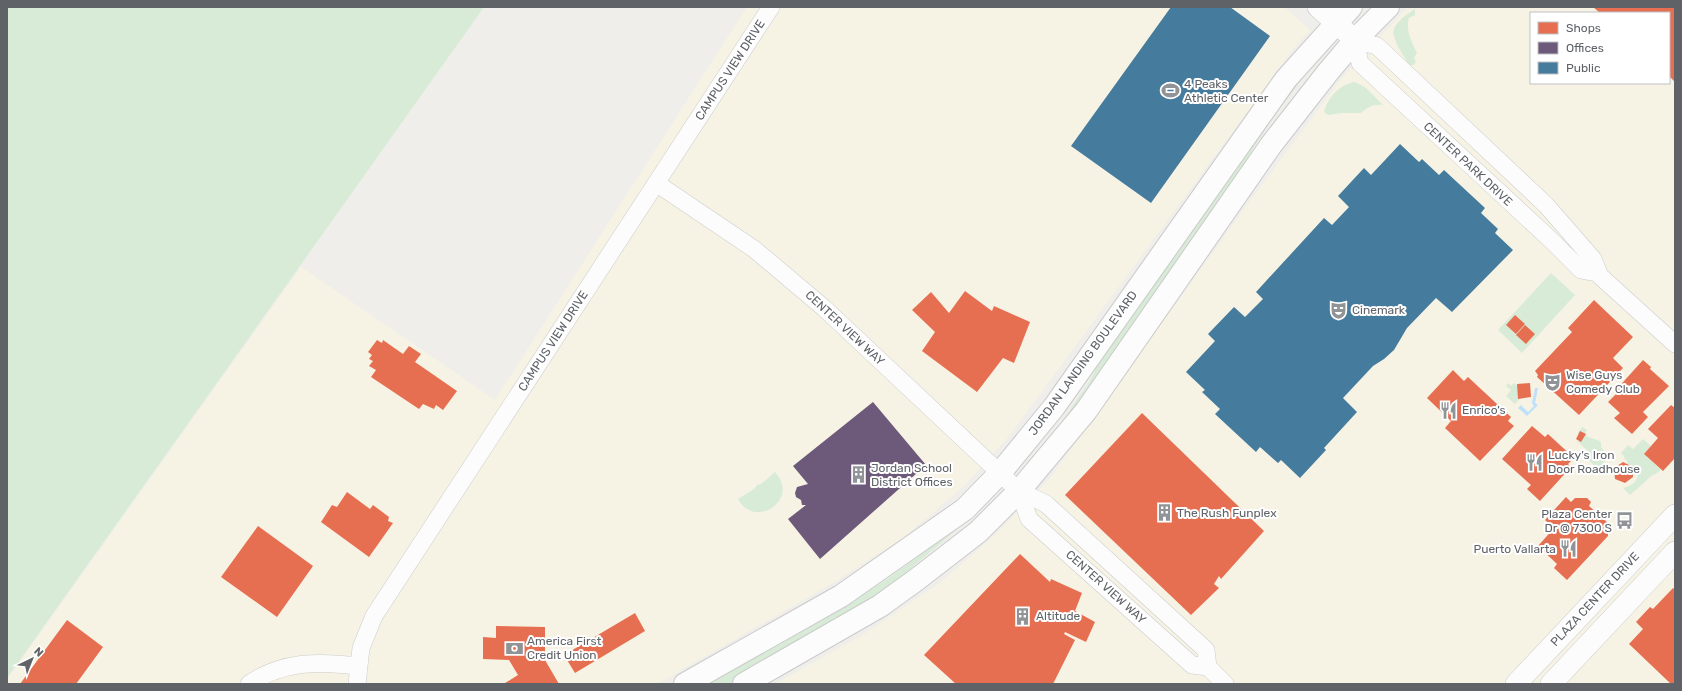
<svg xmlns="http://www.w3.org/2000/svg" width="1682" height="691" font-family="Rubik,sans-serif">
<rect width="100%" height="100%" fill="#efeeea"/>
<!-- commercial -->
<path fill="#f7f3e4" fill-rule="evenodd" d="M 747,7 L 1284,7 L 1310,30 L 1293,49 L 1010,435 L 965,485 L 903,538 L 838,580 L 657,684 L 7,684 L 7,680 L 301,267 L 495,400 Z
M 1408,7 L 1675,7 L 1675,684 L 775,684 L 866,633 L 941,582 L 995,535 L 1051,477 L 1247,205 L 1341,79 ZM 1531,13 L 1669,13 L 1669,83 L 1531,83 Z"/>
<!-- green -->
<path fill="#d8ebd6" d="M 7,7 L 484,7 L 7,678 Z
M 1415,9 L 1415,15 L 1409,18 C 1405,30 1412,42 1417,53 L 1414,58 L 1416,61 L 1414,65 L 1409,65 L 1397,45 L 1393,33 L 1395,26 L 1402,18 Z
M 1312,66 L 1275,115 L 1252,150 L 1247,160 L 1090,390 L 1047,443 L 1088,384 L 1111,341 L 1297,80 Z
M 1355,82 L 1365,87 L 1383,105 C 1373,104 1368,107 1361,113 L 1342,113 L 1328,115 L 1324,112 C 1328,97 1340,84 1355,82 Z
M 1551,273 L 1575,295 L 1522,353 L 1498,330 Z
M 1508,383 L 1511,386 L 1514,383 L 1525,393 L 1515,404 L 1506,396 L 1511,390 L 1506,386 Z
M 1582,427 L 1587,430 L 1585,434 L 1586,436 L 1600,441 L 1601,443 L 1601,447 L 1604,451 L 1609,452 L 1609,457 L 1598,469 L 1585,457 L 1589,452 L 1577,441 L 1581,437 L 1578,433 Z
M 1643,439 L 1651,446 L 1644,454 L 1661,470 C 1657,474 1654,474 1650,477 C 1644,483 1637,489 1630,495 L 1623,488 C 1630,486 1635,484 1638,476 L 1633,474 L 1633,467 L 1627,464 L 1627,460 L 1625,460 L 1624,456 L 1621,453 L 1628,445 L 1633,449 Z
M 775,472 C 801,500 754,530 738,499 L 754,489 L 757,485 L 761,484 Z
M 983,501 L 985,504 L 981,509 L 878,596 L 730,684 L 706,684 C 772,646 842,612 904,567 C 931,546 957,524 983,501 Z"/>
<!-- water -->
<path fill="#bfe0f9" d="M 1535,388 L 1538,388 L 1535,403 L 1538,405 L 1527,416 L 1518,408 L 1521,405 L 1528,412 L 1534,406 L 1532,403 Z"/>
<!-- shops -->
<path fill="#e76f51" d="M 1593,7 L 1675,7 L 1675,82 L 1669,76 L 1669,13 L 1600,13 Z
M 965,291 L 992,311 L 994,306 L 1030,322 L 1014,363 L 1003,358 L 977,392 L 922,351 L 935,332 L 912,310 L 931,292 L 949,313 Z
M 1594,300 L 1633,337 L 1613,358 L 1623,368 L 1579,415 L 1537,377 L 1538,375 L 1535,371 L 1572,332 L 1568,328 Z
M 1515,315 L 1525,324 L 1516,334 L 1506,325 Z
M 1525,325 L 1535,334 L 1526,344 L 1516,335 Z
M 377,340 L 382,343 L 383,340 L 403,354 L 409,346 L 421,354 L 415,362 L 457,391 L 443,410 L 436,405 L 434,409 L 423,404 L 419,409 L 371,377 L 376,370 L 369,366 L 373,361 L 369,359 L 372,355 L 368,352 Z
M 1643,360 L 1651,367 L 1650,369 L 1669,386 L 1643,412 L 1648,417 L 1632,434 L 1614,418 L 1620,413 L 1608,402 L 1617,393 L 1615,391 Z
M 1453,370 L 1464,381 L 1468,377 L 1511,417 L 1508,421 L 1514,426 L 1480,461 L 1445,428 L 1451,421 L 1427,398 Z
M 1530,383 L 1531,397 L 1518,399 L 1517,384 Z
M 1671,405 L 1675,408 L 1675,458 L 1663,471 L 1644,454 L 1658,438 L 1648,429 Z
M 1142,413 L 1264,531 L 1221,579 L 1219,576 L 1214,584 L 1219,588 L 1191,615 L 1065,495 Z
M 1532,426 L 1545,437 L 1548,434 L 1574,458 L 1568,464 L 1571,467 L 1540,501 L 1527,489 L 1531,485 L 1502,459 Z
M 1580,431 L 1586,434 L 1581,442 L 1576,439 Z
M 1623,462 L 1633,467 L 1633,477 L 1625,483 L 1615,479 L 1614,468 Z
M 347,492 L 370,509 L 373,505 L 389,517 L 388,521 L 393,523 L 369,557 L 321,522 L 332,505 L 337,507 Z
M 1566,497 L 1571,502 L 1575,498 L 1587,498 L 1591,502 L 1589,506 L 1608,523 L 1608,536 L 1567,580 L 1554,568 L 1557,564 L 1538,546 L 1554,528 L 1545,520 Z
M 258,526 L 313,566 L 277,617 L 221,577 Z
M 1020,554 L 1050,582 L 1051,579 L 1082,593 L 1075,611 L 1095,622 L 1086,642 L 1065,632 L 1064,634 L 1075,640 L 1053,684 L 956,684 L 924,655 Z
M 1673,588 L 1675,590 L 1675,684 L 1671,684 L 1629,644 L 1643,629 L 1636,622 L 1650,607 L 1653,609 Z
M 635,613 L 645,631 L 575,673 L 564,655 Z
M 67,620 L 103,647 L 76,684 L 20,684 Z
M 496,626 L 545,627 L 545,660 L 559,684 L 506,684 L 505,683 L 518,675 L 509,660 L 483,659 L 483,637 L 496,638 Z"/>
<!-- offices -->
<path fill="#6d597a" d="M 873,402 L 926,465 L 820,559 L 788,519 L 806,505 L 802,505 L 801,500 L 796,497 L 795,493 L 797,487 L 808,484 L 793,466 Z"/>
<!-- public -->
<path fill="#457b9d" d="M 1171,7 L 1230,7 L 1270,36 L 1151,203 L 1071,146 Z
M 1400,144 L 1419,162 L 1422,159 L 1439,175 L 1444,170 L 1485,208 L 1481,213 L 1498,229 L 1495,233 L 1513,250 L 1452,312 L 1436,298 L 1407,328 L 1394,350 L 1384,359 L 1373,366 L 1343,398 L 1357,412 L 1324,448 L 1326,450 L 1300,478 L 1281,460 L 1278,463 L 1260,447 L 1256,452 L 1215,414 L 1220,409 L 1202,392 L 1205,390 L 1186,372 L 1215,341 L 1208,334 L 1234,307 L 1245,317 L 1263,299 L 1256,292 L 1324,218 L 1332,225 L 1349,207 L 1338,196 L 1364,168 L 1371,175 Z"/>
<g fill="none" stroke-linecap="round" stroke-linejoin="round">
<defs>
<path id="minor" d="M 656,183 L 754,249 L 824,308 L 1019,491 L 1046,504 L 1206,650 L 1208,667
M 1597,273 L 1581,270 L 1551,240 L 1360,63 L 1355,40 L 1377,46 L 1546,205 L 1593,259 L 1600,276 L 1675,344
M 1019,491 L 1029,519 L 1192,665 L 1208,667 L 1225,684
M 249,684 C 282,661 319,661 358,666
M 357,684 L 361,648 L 374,616 L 771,7"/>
<path id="tertiary" d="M 1318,7 L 1355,40
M 1516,684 L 1675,515
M 1551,684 L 1675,552"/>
<path id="secondary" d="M 685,684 L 841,596 L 965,509 L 1000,473 L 1054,407 L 1286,79 L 1351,7
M 744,684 L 880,606 L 916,580 L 978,532 L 1019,491 L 1086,411 L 1271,145 L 1328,72 L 1355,40 L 1388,7"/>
</defs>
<!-- minor casing -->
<use href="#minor" stroke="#cbcccc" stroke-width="18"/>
<!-- tertiary casing -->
<use href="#tertiary" stroke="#cbcccc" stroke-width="22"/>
<!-- secondary casing -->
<use href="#secondary" stroke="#cacacb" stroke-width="24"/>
<!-- minor -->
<use href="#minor" stroke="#fdfcfc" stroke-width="17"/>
<!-- tertiary -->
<use href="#tertiary" stroke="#fdfcfc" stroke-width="21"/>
<!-- secondary -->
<use href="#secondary" stroke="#fdfcfc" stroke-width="22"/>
</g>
<!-- icons -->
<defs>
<symbol id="stadium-bare" viewBox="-9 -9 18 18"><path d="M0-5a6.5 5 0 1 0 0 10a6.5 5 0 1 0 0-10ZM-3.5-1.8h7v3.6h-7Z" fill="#919496" stroke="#fff" stroke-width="2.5" paint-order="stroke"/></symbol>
<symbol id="theatre-bare" viewBox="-9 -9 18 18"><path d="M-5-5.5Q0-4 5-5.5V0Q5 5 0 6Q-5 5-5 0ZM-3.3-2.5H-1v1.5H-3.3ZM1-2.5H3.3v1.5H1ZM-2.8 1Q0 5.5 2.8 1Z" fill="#919496" stroke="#fff" stroke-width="2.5" paint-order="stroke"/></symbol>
<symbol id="restaurant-bare" viewBox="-9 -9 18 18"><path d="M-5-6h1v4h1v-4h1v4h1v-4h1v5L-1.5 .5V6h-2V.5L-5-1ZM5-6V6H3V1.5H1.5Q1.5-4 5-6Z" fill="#919496" stroke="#fff" stroke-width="2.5" paint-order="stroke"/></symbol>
<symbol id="building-bare" viewBox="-9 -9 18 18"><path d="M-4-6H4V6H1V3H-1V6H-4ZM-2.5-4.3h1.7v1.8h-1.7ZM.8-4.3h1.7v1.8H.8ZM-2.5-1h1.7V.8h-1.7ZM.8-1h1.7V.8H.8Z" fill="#919496" stroke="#fff" stroke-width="2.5" paint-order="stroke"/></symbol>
<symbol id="bus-bare" viewBox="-9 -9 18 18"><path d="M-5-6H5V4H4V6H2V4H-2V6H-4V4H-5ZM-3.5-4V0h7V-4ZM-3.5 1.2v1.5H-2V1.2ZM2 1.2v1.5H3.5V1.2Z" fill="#919496" stroke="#fff" stroke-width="2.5" paint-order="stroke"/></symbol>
<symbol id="bank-bare" viewBox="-9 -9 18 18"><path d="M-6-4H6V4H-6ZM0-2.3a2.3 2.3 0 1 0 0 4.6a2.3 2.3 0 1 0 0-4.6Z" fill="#919496" stroke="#fff" stroke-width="2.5" paint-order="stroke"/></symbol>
</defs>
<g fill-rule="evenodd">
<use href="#stadium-bare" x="1158" y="78" width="25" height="25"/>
<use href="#theatre-bare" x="1326" y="298" width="25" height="25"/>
<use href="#theatre-bare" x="1540" y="370" width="25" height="25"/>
<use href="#restaurant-bare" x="1436" y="398" width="25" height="25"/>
<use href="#restaurant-bare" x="1522" y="450" width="25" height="25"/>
<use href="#building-bare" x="846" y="462" width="25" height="25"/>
<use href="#building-bare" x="1152" y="500" width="25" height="25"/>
<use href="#bus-bare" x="1612" y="508" width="25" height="25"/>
<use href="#restaurant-bare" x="1556" y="536" width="25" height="25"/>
<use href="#building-bare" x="1010" y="604" width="25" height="25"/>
<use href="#bank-bare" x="502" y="636" width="25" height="25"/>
</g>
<g text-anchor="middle" stroke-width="4" stroke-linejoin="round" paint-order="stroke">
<!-- street labels -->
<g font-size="12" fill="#5f6368" stroke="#fff">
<text transform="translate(730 70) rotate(-57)" y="4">CAMPUS VIEW DRIVE</text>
<text transform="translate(1468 164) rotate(43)" y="4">CENTER PARK DRIVE</text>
<text transform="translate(845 328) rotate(43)" y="4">CENTER VIEW WAY</text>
<text transform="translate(553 341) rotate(-57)" y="4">CAMPUS VIEW DRIVE</text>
<text transform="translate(1083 363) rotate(-54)" y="4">JORDAN LANDING BOULEVARD</text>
<text transform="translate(1106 587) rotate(42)" y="4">CENTER VIEW WAY</text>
<text transform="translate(1595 599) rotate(-47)" y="4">PLAZA CENTER DRIVE</text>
</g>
<!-- poi labels -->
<g font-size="12" fill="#5f6368" stroke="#fff" text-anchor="start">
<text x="1184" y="88">4 Peaks<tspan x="1184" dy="14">Athletic Center</tspan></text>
<text x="1352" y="314">Cinemark</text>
<text x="1566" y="379">Wise Guys<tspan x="1566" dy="14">Comedy Club</tspan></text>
<text x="1462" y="414">Enrico's</text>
<text x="1548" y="459">Lucky's Iron<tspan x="1548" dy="14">Door Roadhouse</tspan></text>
<text x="871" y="472">Jordan School<tspan x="871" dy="14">District Offices</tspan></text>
<text x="1177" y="517">The Rush Funplex</text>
<text x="1612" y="518" text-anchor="end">Plaza Center<tspan x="1612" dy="14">Dr @ 7300 S</tspan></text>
<text x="1556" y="553" text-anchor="end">Puerto Vallarta</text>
<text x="1036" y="620">Altitude</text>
<text x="527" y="645">America First<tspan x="527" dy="14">Credit Union</tspan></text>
</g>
</g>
<!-- border -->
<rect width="1682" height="691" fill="none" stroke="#5f6368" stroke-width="16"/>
<!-- legend -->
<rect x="1530" y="12" width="140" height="72" fill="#ffffff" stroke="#bfc1c3"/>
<rect x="1538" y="22" width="20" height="12" fill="#e76f51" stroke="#bfc1c3"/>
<text x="1566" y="32" font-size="12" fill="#5f6368">Shops</text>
<rect x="1538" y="42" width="20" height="12" fill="#6d597a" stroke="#bfc1c3"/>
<text x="1566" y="52" font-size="12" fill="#5f6368">Offices</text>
<rect x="1538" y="62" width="20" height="12" fill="#457b9d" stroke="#bfc1c3"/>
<text x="1566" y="72" font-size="12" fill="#5f6368">Public</text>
<!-- north arrow -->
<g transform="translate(32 659) rotate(43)" stroke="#ffffff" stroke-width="3" paint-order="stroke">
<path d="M0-3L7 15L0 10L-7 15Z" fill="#5f6368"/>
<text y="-6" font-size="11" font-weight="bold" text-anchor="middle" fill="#5f6368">N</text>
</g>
</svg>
